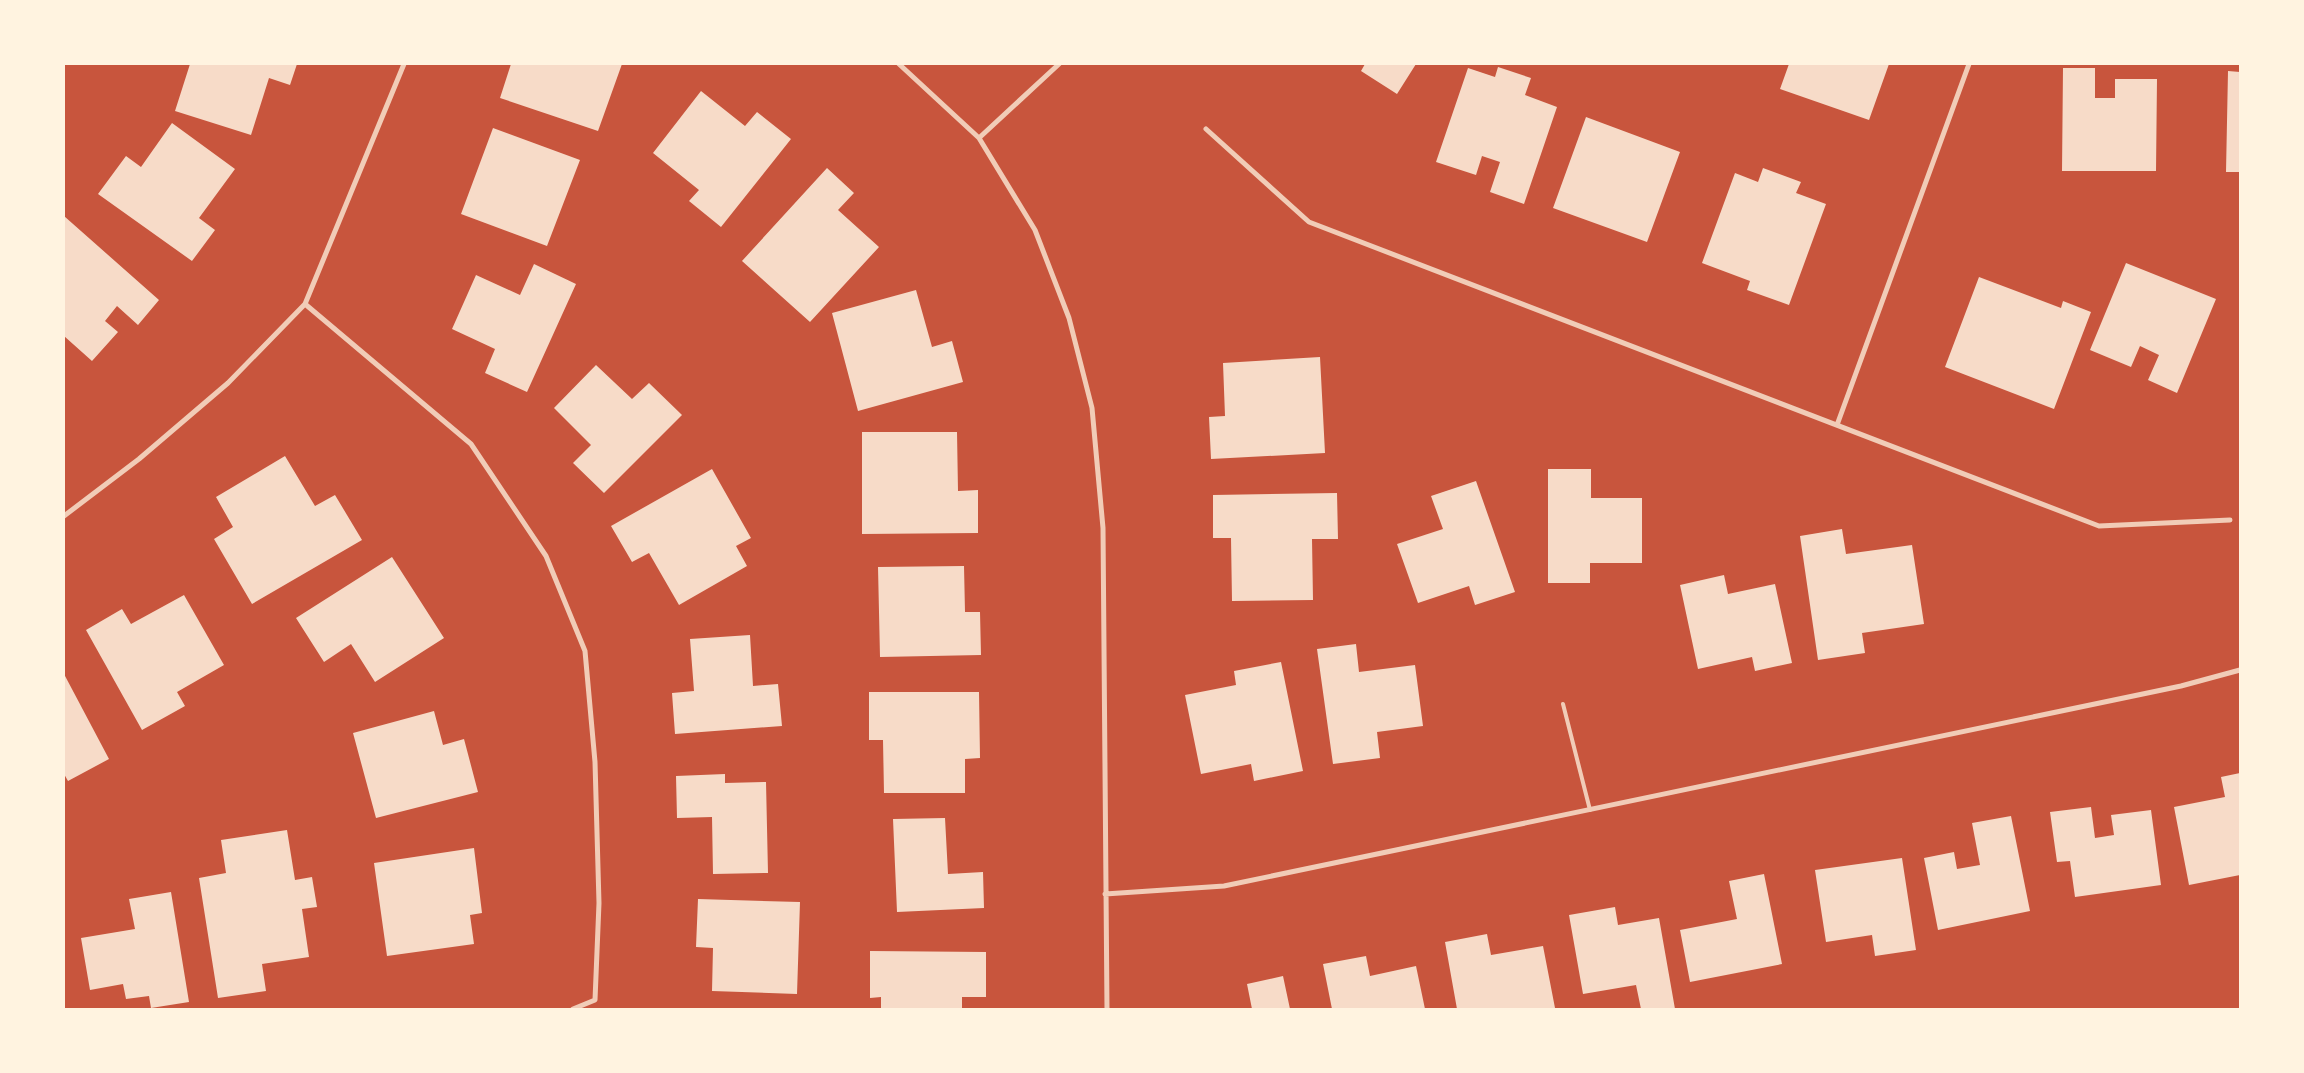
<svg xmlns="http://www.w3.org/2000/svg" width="2304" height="1073" font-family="Barlow,sans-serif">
<rect width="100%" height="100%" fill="#c8553d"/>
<!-- building -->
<path fill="#f7dbc8" d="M 190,64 L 297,64 L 290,85 L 269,78 L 251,135 L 175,111 Z
M 511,64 L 622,64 L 598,131 L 500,98 Z
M 1365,64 L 1416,64 L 1397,94 L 1361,71 Z
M 1789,64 L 1889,64 L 1869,120 L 1780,89 Z
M 1498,67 L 1531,78 L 1525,95 L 1557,107 L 1524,204 L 1490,192 L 1500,162 L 1482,156 L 1476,175 L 1436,162 L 1468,68 L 1495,77 Z
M 2063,68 L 2095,68 L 2095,98 L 2115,98 L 2115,79 L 2157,79 L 2156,171 L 2062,171 Z
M 2228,71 L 2240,72 L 2240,172 L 2226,172 Z
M 701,91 L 745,126 L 757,112 L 791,139 L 721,227 L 689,201 L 699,190 L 653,153 Z
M 1586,117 L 1680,152 L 1647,242 L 1553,208 Z
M 172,123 L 235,169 L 199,218 L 215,230 L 192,261 L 98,194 L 126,156 L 141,167 Z
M 493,128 L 580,160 L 547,246 L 461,214 Z
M 827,168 L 854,193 L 838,210 L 879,247 L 810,322 L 742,261 Z
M 1763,168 L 1801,182 L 1796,193 L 1826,204 L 1789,305 L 1747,290 L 1750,281 L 1702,263 L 1735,173 L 1758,182 Z
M 64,216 L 159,300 L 138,325 L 117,306 L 105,321 L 118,332 L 92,361 L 64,336 Z
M 2126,263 L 2216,299 L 2177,393 L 2148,380 L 2159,355 L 2140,346 L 2131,367 L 2090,350 Z
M 534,264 L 576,284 L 527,392 L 485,373 L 495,349 L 452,329 L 476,275 L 520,295 Z
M 1979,277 L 2061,308 L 2063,301 L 2091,312 L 2054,409 L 1945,367 Z
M 916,290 L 932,347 L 952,341 L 963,382 L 858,411 L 832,313 Z
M 1320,357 L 1325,453 L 1211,459 L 1209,417 L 1225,416 L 1223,363 Z
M 596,365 L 632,399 L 649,383 L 682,415 L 604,493 L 573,463 L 591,445 L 554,408 Z
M 862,432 L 957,432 L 958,491 L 978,490 L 978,533 L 862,534 Z
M 285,456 L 315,506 L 335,495 L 362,540 L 252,604 L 214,539 L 233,527 L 216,497 Z
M 712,469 L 751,538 L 736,546 L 747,566 L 679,605 L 649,553 L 632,562 L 611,526 Z
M 1548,469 L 1591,469 L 1591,498 L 1642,498 L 1642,563 L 1590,563 L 1590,583 L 1548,583 Z
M 1476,481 L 1515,592 L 1475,605 L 1469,586 L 1418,603 L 1397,544 L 1443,529 L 1431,496 Z
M 1337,493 L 1338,539 L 1312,539 L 1313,600 L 1232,601 L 1231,538 L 1213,538 L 1213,495 Z
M 1842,529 L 1846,554 L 1912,545 L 1924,624 L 1862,633 L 1865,653 L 1818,660 L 1800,536 Z
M 392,557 L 444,638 L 375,682 L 351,644 L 324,662 L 296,618 Z
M 964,566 L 965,612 L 980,612 L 981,655 L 880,657 L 878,567 Z
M 1724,575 L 1728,594 L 1775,584 L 1792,663 L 1755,671 L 1752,657 L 1698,669 L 1680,585 Z
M 184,595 L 224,665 L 177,692 L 185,706 L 142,730 L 86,630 L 122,609 L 131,624 Z
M 750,635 L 753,686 L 778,684 L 782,726 L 675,734 L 672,693 L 694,691 L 690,639 Z
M 1356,644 L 1359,672 L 1415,665 L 1423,726 L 1377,732 L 1380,758 L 1333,764 L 1317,649 Z
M 1281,662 L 1303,771 L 1254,781 L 1251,764 L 1201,774 L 1185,695 L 1236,685 L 1234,671 Z
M 64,674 L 109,759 L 68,781 L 64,774 Z
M 869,692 L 979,692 L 980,758 L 965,759 L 965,793 L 884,793 L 883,740 L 869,740 Z
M 434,711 L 443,745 L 464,739 L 478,792 L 376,818 L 353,733 Z
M 2240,773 L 2240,875 L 2189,885 L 2174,807 L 2225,797 L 2221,777 Z
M 725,774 L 725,783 L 766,782 L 768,873 L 713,874 L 712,817 L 677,818 L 676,776 Z
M 2091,807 L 2095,838 L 2114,835 L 2111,815 L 2151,810 L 2161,885 L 2075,897 L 2070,861 L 2057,862 L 2050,812 Z
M 2011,816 L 2030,911 L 1938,930 L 1924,858 L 1954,852 L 1957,869 L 1980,865 L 1972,823 Z
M 945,818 L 948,874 L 983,872 L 984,908 L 897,912 L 893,819 Z
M 287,830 L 295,880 L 312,877 L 317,907 L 302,909 L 309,957 L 262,964 L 266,991 L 218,998 L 199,878 L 226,873 L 221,840 Z
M 474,848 L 482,913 L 470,915 L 474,944 L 387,956 L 374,863 Z
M 1902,858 L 1916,950 L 1875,956 L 1872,935 L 1826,942 L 1815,870 Z
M 1764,874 L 1782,964 L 1690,982 L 1680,930 L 1737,919 L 1729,881 Z
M 171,892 L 189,1002 L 151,1008 L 149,996 L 126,999 L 123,984 L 90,990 L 81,938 L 135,929 L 129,899 Z
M 698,899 L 800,902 L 797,994 L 712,991 L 713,948 L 696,947 Z
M 1615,907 L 1618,925 L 1659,918 L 1675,1009 L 1641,1009 L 1636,985 L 1583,994 L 1569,915 Z
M 1487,934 L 1491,955 L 1543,946 L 1555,1008 L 1457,1009 L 1445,942 Z
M 870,951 L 986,952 L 986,997 L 962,997 L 962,1009 L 881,1009 L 881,997 L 870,998 Z
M 1366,956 L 1370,976 L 1416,966 L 1425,1009 L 1332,1009 L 1323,964 Z
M 1283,976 L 1290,1009 L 1252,1009 L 1247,984 Z"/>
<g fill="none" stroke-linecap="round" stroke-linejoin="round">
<!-- service -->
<path stroke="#f1ccb7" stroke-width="4" d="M 1563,704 L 1590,810"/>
<!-- minor -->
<path stroke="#f1ccb7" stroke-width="5" d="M 899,64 L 979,138 L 1035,230 L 1069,318 L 1092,408 L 1103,528 L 1107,1009
M 1206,129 L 1309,222 L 2099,526 L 2230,520
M 979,138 L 1059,64
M 305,304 L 471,444 L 546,556 L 585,651 L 595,762 L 599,903 L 595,1000 L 573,1009
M 1837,425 L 1969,64
M 64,516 L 139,459 L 228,383 L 305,304 L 404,64
M 1105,894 L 1224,886 L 2181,686 L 2240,670"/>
</g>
<!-- border -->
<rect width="2304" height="1073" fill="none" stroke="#fff3e0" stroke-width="130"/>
</svg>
